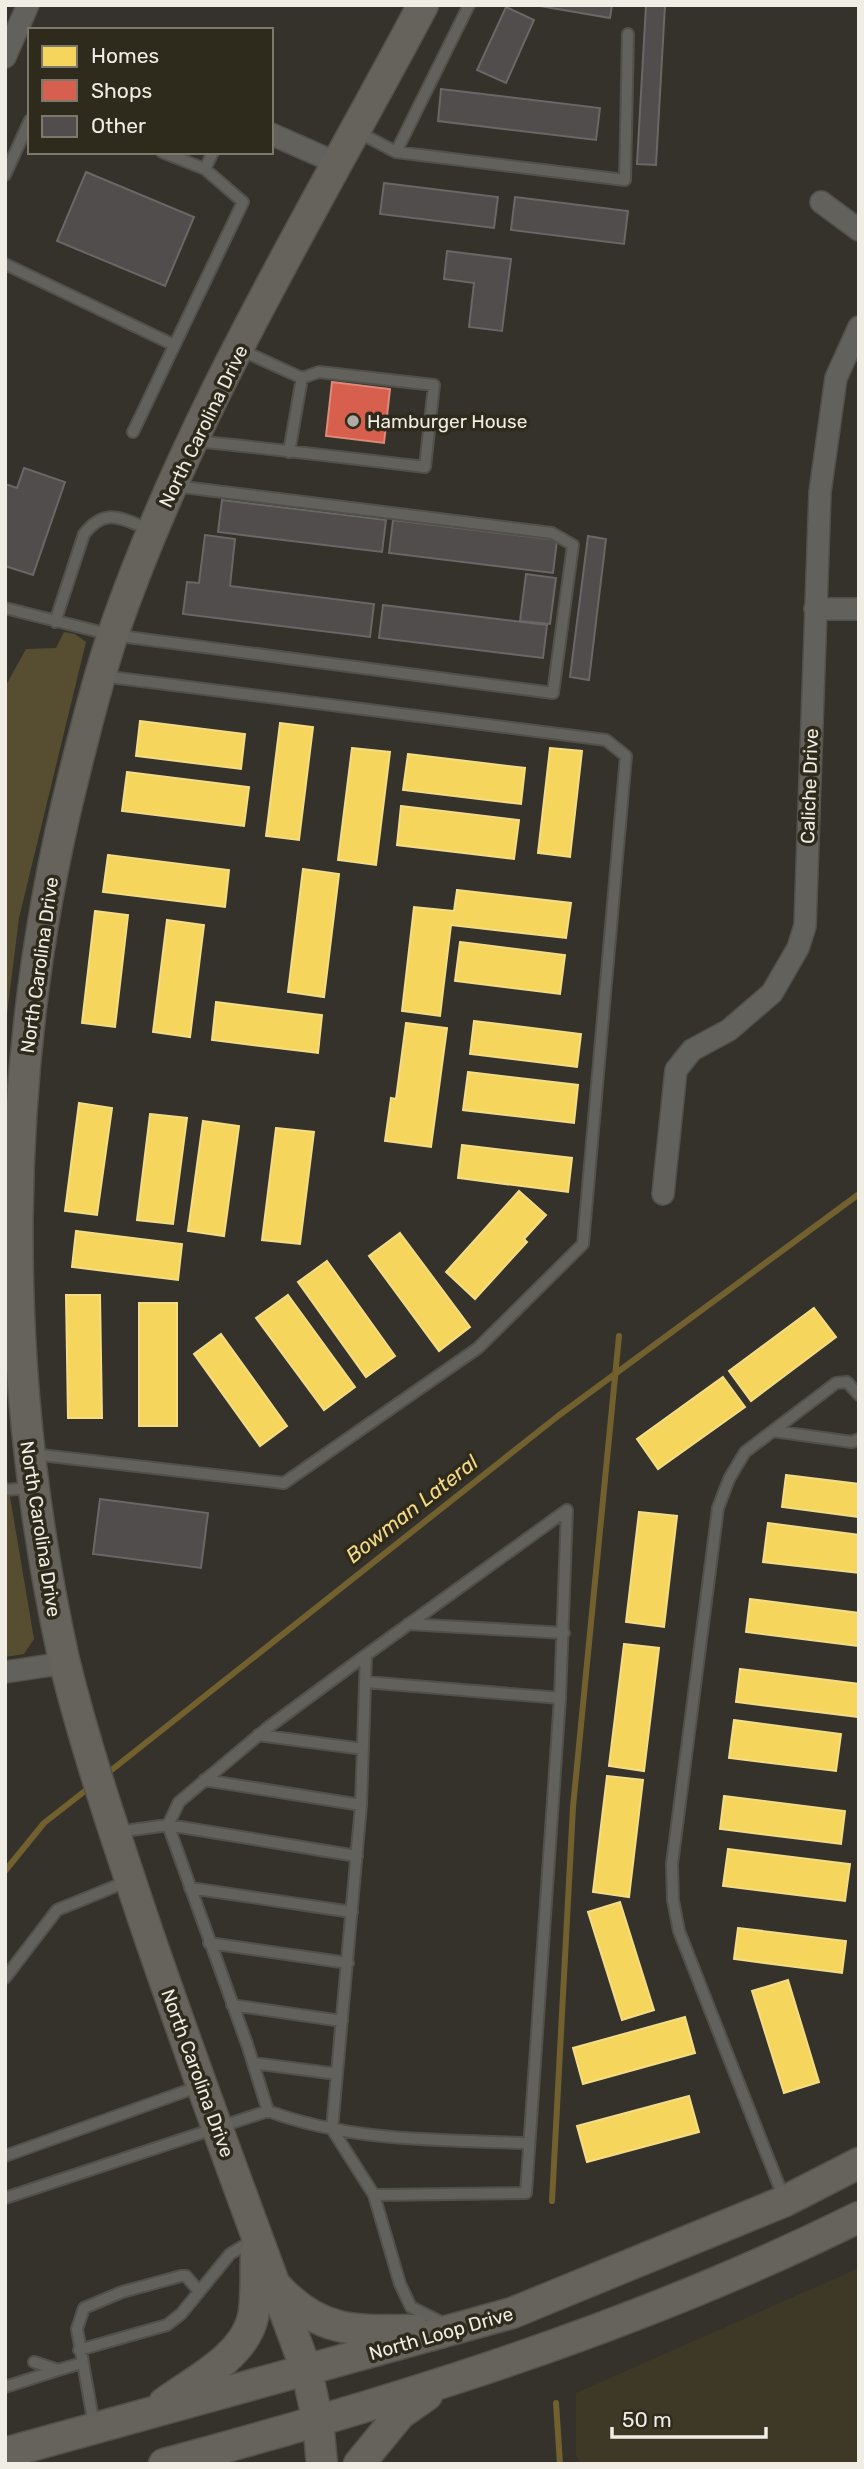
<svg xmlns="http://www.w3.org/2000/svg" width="864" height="2469" font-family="Rubik,sans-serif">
<rect width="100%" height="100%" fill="#34322a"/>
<!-- built -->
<path fill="#3e3926" d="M 859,2268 L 859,2464 L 581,2464 L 576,2454 L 576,2393 Z"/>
<!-- green -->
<path fill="#574d31" d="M 64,632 L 75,634 L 86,642 L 19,918 L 5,1030 L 5,687 L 26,649 L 56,648 Z
M 5,1467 L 34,1639 L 24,1654 L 5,1657 Z"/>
<!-- homes -->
<path fill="#f6d55c" stroke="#f4dc85" stroke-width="2" d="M 140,721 L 245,734 L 241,769 L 136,756 Z
M 280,723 L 313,727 L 299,840 L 266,836 Z
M 352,748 L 390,752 L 376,865 L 338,860 Z
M 550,748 L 582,751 L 570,857 L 538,853 Z
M 408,754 L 525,768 L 521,804 L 403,790 Z
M 127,772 L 249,787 L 244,826 L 122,811 Z
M 401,806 L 519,820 L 514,859 L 397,845 Z
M 108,855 L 229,870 L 225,907 L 103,892 Z
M 303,869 L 339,874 L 324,997 L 288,992 Z
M 457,890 L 571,903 L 566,938 L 451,925 L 440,1016 L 402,1011 L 414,907 L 454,911 Z
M 95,911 L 128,915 L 115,1027 L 82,1023 Z
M 167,920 L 204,925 L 190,1037 L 153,1032 Z
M 460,942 L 565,955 L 560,994 L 455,981 Z
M 216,1002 L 322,1015 L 318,1053 L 212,1040 Z
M 474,1021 L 581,1034 L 577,1067 L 470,1054 Z
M 406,1023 L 447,1028 L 431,1147 L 385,1141 L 391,1098 L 396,1099 Z
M 468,1072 L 578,1085 L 574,1123 L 463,1110 Z
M 79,1103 L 112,1108 L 97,1215 L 65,1211 Z
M 150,1114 L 187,1118 L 173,1224 L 137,1220 Z
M 203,1121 L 239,1126 L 224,1236 L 188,1231 Z
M 276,1128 L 314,1132 L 300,1244 L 262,1240 Z
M 462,1145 L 572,1158 L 568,1192 L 458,1178 Z
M 519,1191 L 546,1215 L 524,1239 L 527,1242 L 475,1299 L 446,1272 Z
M 76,1231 L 182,1244 L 178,1280 L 72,1267 Z
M 400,1233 L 470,1327 L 439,1351 L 369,1256 Z
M 327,1261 L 395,1356 L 366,1377 L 298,1282 Z
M 66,1295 L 100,1295 L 102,1418 L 68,1418 Z
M 288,1295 L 355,1387 L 324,1410 L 256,1318 Z
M 139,1303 L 177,1303 L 177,1426 L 139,1426 Z
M 814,1308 L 836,1337 L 751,1401 L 729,1371 Z
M 221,1334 L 287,1426 L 260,1446 L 194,1354 Z
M 723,1377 L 745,1407 L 658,1469 L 637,1439 Z
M 786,1475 L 859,1484 L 859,1517 L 782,1507 Z
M 639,1512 L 677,1516 L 664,1627 L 626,1622 Z
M 768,1523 L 859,1535 L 859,1573 L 763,1562 Z
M 750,1599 L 859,1613 L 859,1646 L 746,1632 Z
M 624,1644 L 659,1648 L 644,1771 L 609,1766 Z
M 740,1669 L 859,1684 L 859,1717 L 736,1702 Z
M 734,1720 L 841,1734 L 836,1771 L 729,1758 Z
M 607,1776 L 643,1780 L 629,1897 L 593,1892 Z
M 724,1796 L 845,1811 L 841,1844 L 720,1829 Z
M 728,1849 L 850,1864 L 845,1901 L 723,1886 Z
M 620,1902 L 654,2010 L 622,2020 L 588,1912 Z
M 738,1928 L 846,1941 L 842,1973 L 734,1959 Z
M 788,1980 L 819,2082 L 784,2093 L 752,1991 Z
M 685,2017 L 695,2053 L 583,2084 L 573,2048 Z
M 689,2096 L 699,2132 L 587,2162 L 577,2126 Z"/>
<!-- shops -->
<path fill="#d6604d" stroke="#de8a7a" stroke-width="2" d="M 332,382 L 390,389 L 384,443 L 326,436 Z"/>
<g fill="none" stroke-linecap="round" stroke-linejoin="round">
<!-- stream -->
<path stroke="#72612f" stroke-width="6" d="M 104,1776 L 558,1416 L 859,1194
M 5,1871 L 44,1823 L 90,1787
M 552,2201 L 573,1807 L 619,1336
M 556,2403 L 560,2464"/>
</g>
<!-- building -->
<path fill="#504d4c" stroke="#6a6766" stroke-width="2" d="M 534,5 L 612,5 L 610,18 Z
M 646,5 L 665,5 L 656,165 L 637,164 Z
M 506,7 L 534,20 L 506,83 L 477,70 Z
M 441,89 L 600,108 L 596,140 L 438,121 Z
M 86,172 L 194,217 L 165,286 L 57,241 Z
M 384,183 L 498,197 L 494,228 L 380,214 Z
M 515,197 L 628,211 L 624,244 L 511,230 Z
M 447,251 L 511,259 L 502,331 L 469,327 L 474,283 L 444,279 Z
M 24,468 L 65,482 L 33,575 L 5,566 L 5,484 L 17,488 Z
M 222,500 L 386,520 L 382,552 L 218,532 Z
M 393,520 L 557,540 L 553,573 L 389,553 Z
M 205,535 L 235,539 L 230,586 L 374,604 L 370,637 L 183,614 L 187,582 L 199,583 Z
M 588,536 L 606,539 L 589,680 L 570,677 Z
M 526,574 L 556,578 L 550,624 L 520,621 Z
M 383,605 L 547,625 L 543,658 L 379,638 Z
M 100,1499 L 208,1513 L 201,1568 L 93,1554 Z"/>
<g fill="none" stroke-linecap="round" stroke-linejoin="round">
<defs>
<path id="lane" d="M 356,131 L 396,152 L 625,180 L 628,34
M 162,152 L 205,169 L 213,152
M 396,152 L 469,5
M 5,175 L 30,120
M 5,264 L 174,345
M 241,350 L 302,378
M 133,432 L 243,202 L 205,169
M 196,441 C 273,449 349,458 425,467 L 434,385 L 319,372 L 302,378 L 289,452
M 5,608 L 112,635 L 553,693 L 573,545 L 552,533 L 175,486
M 55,622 L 84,534 C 106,506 122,519 151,530
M 773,1431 L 852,1442 L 859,1439
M 32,1454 L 284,1483 L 478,1348 L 583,1244 L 626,756 L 606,740 L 102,676
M 5,1490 L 31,1488
M 408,1624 L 564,1633
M 365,1682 L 560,1698 L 567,1510 L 366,1655
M 258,1735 L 363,1749
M 204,1780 L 361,1805
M 117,1832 L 168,1825 L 357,1856
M 190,1888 L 352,1912
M 209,1943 L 348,1963
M 5,1978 L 57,1910 L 128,1881
M 232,2005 L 342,2021
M 253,2063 L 337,2074
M 268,2111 L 247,2044 L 168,1825 L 179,1802 L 266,1729 L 366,1655 L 361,1805 L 332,2129 L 374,2195
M 5,2156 L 200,2086
M 5,2198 L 268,2111 C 352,2142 440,2140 528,2143
M 785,2201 L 679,1931 L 673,1900 L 672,1864 L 718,1508 L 729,1479 L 745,1452 L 836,1383 L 847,1382 L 859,1395
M 447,2325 L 411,2307 L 400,2284 L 374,2195 L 526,2193 L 560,1698
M 79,2350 L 167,2325 L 181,2314 L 230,2254 L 255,2239
M 58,2370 L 82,2363
M 5,2387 L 58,2370 L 34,2362
M 94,2425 L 77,2329 L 84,2308 L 122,2292 L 181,2276 L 186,2276 L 199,2291"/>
<path id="street" d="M 5,57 L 28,5
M 271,134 L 339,164
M 821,202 L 859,230
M 815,609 L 859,609
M 663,1194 L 676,1070 L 692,1050 L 729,1030 L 772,993 L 798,948 L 805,926 L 820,492 L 836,378 L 859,327
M 5,1672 L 65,1663"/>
<path id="secondary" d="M 278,2288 C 320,2333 355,2331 414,2330
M 164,2403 C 194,2381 244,2357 253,2317 C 257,2297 255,2272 256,2252
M 5,2453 L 512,2313 L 785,2201 L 859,2163
M 164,2464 C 401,2400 638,2327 859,2217
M 322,2464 L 318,2422 L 307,2372 C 252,2223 196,2074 145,1924 C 116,1837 86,1750 64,1660 C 0,1370 1,1068 73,779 C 85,731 97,681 113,634 C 189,413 314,211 423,5
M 359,2464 L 400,2414 L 427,2395"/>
</defs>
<!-- lane casing -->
<use href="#lane" stroke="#52504a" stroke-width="14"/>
<!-- street casing -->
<use href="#street" stroke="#52504a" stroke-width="24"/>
<!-- secondary casing -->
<use href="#secondary" stroke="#52504a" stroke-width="33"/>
<!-- lane -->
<use href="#lane" stroke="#63615b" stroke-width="10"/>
<!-- street -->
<use href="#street" stroke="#63615b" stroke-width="21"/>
<!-- secondary -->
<use href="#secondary" stroke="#66635c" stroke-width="30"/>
</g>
<!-- markers -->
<circle fill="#aeaca3" stroke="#2e2a1c" stroke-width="2.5" cx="353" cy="421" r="7"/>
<g text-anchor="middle" stroke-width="7" stroke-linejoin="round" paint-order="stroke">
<!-- poi labels -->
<g font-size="19" fill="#f0ede4" stroke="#2e2a1c" text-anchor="start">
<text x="367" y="428">Hamburger House</text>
</g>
<!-- street labels -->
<g font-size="19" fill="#f0ede4" stroke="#2e2a1c">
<text transform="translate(203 426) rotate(-64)" y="7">North Carolina Drive</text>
<text transform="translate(809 786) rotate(-88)" y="7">Caliche Drive</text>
<text transform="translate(39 965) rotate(-82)" y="7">North Carolina Drive</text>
<text transform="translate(41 1529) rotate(81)" y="7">North Carolina Drive</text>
<text transform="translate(198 2073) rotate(70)" y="7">North Carolina Drive</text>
<text transform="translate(441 2333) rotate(-16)" y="7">North Loop Drive</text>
</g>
<!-- water labels -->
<g font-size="21" font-style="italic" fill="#f5d986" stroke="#2e2a1c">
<text transform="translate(412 1509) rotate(-38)" y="7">Bowman Lateral</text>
</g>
</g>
<!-- border -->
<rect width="864" height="2469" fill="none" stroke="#f0ede4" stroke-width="14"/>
<!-- legend -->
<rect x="28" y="28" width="245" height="126" fill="#2e2a1c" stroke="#7c786c" stroke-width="2"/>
<rect x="42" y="46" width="35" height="21" fill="#f6d55c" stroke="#7c786c" stroke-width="2"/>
<text x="91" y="63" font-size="21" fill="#f0ede4">Homes</text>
<rect x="42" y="80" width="35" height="21" fill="#d6604d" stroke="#7c786c" stroke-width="2"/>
<text x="91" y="98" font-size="21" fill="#f0ede4">Shops</text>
<rect x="42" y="116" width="35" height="21" fill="#504d4c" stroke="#7c786c" stroke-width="2"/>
<text x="91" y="133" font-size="21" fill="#f0ede4">Other</text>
<!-- scale -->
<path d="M612 2427v10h154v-10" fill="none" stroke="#f0ede4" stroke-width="3.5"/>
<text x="622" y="2427" font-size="21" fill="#f0ede4" stroke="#2e2a1c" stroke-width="5" paint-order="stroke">50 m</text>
</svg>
